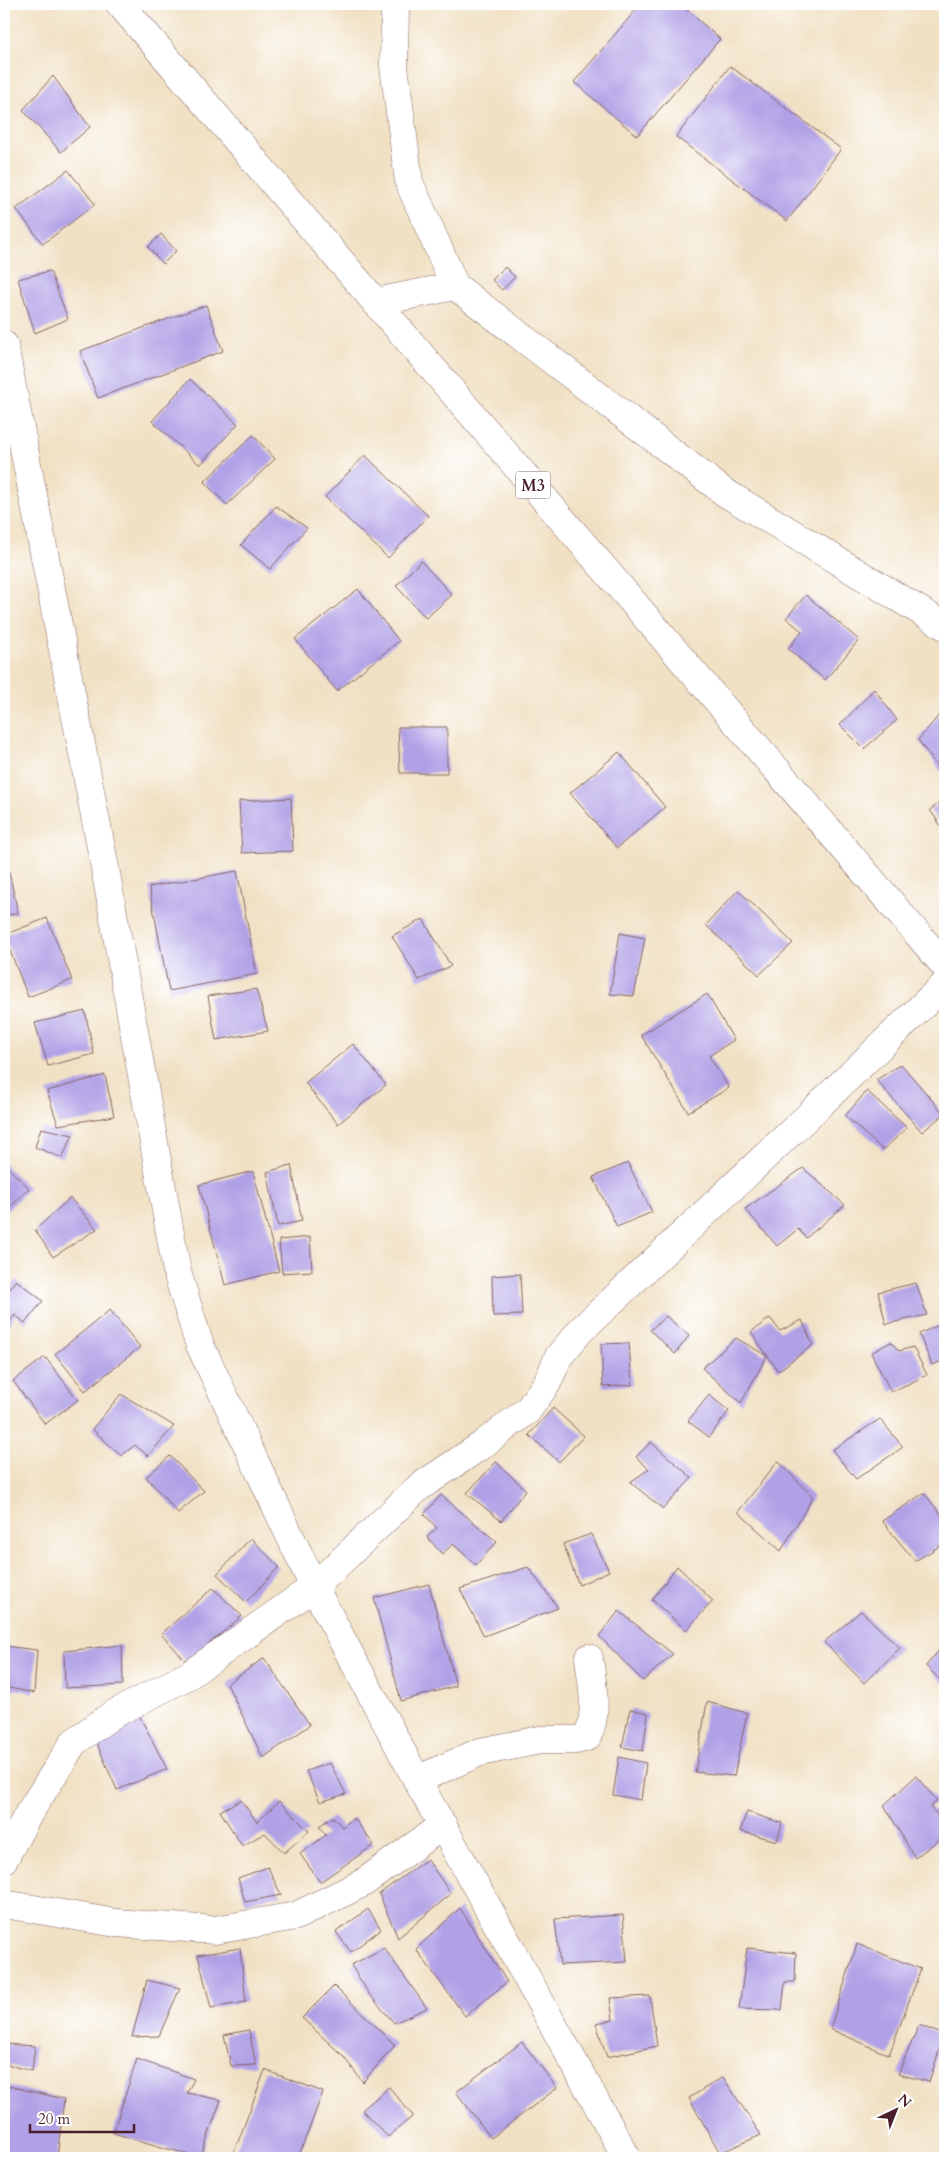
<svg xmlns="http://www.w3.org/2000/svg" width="949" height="2162" font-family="Cardo,serif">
<rect width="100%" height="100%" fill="#fff"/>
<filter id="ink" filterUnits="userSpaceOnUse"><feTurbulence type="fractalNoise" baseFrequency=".02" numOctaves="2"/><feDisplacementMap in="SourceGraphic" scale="10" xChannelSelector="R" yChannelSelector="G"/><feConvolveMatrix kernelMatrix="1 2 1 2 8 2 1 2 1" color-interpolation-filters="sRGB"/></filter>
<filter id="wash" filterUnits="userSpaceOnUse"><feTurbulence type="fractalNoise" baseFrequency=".0096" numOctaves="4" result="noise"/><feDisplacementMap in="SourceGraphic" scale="20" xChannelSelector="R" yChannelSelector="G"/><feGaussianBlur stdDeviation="1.12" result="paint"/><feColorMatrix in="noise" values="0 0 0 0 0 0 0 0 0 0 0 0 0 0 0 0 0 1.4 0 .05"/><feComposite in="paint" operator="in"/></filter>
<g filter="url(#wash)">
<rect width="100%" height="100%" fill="#f1e1c4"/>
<g id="blocks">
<!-- building -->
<path fill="#b0a0e6" d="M 641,4 L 680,4 L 720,39 L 637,136 L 574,82 Z
M 730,66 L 841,149 L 787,221 L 676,137 Z
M 53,76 L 90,127 L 61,152 L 23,110 Z
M 68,170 L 95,204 L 43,244 L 16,209 Z
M 161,234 L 176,251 L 163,264 L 148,247 Z
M 505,267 L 515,277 L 502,290 L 492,280 Z
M 50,271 L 68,319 L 35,333 L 18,279 Z
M 206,305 L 223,351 L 98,398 L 80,351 Z
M 190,379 L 238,424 L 200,465 L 152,421 Z
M 253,435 L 275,459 L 227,505 L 204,482 Z
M 365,455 L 428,516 L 388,558 L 325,497 Z
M 276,506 L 307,528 L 270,569 L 241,545 Z
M 421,561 L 452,595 L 426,618 L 396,586 Z
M 358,589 L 399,641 L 337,691 L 295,639 Z
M 806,595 L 859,640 L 825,680 L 788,649 L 802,631 L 786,618 Z
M 874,689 L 897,720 L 864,749 L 840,725 Z
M 940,714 L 945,719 L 945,777 L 918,740 Z
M 398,727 L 447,727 L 447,773 L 400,773 Z
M 619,752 L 665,807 L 617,848 L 570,793 Z
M 291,798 L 293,851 L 242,853 L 239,801 Z
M 941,802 L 945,808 L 945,832 L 930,810 Z
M 7,863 L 18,913 L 4,916 L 4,864 Z
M 237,871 L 257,974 L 169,991 L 149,887 Z
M 738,890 L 793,943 L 759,975 L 706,925 Z
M 47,918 L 72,980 L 28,997 L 4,935 Z
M 423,919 L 451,966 L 419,980 L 392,936 Z
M 620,933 L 645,938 L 634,996 L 610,994 Z
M 256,989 L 268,1031 L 216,1040 L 208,996 Z
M 707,994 L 734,1040 L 709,1056 L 729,1088 L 688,1112 L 641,1035 Z
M 85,1011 L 94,1054 L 48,1066 L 35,1023 Z
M 353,1044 L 386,1085 L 338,1124 L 305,1083 Z
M 901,1064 L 944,1114 L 922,1132 L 876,1080 Z
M 105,1075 L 114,1116 L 58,1125 L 47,1091 Z
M 867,1091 L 907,1128 L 883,1150 L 845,1116 Z
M 41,1128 L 73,1135 L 62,1158 L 35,1147 Z
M 628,1163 L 652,1212 L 617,1227 L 593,1177 Z
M 4,1164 L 29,1188 L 4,1214 Z
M 291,1165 L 302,1221 L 278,1226 L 267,1172 Z
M 803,1168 L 845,1205 L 806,1238 L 798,1229 L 777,1246 L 745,1209 Z
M 253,1171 L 279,1271 L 225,1285 L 199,1185 Z
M 70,1198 L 97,1229 L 53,1257 L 35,1230 Z
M 310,1237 L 312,1271 L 282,1273 L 279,1240 Z
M 520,1274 L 522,1315 L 493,1316 L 492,1276 Z
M 16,1280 L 43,1301 L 25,1323 L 15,1315 L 5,1328 L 4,1295 Z
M 916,1283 L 927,1315 L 886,1324 L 878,1292 Z
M 110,1310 L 140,1347 L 85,1391 L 55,1354 Z
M 666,1316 L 689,1336 L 675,1354 L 650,1330 Z
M 770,1318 L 780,1331 L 802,1320 L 813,1345 L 778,1371 L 751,1332 Z
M 945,1322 L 945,1360 L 932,1365 L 919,1334 Z
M 736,1338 L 767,1356 L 741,1403 L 702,1368 Z
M 891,1342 L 899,1351 L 913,1347 L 927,1375 L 891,1392 L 871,1353 Z
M 629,1343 L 632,1385 L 603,1387 L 601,1344 Z
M 45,1357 L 78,1400 L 45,1424 L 13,1381 Z
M 121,1394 L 174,1426 L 148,1456 L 135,1445 L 121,1456 L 92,1429 Z
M 709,1395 L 729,1411 L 709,1437 L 688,1421 Z
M 553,1408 L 584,1436 L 559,1462 L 529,1435 Z
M 880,1419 L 903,1447 L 856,1479 L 832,1450 Z
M 651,1442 L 692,1478 L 663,1509 L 630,1482 L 649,1469 L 636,1457 Z
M 170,1456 L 204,1491 L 178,1513 L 146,1477 Z
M 778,1461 L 813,1497 L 781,1551 L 738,1512 Z
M 496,1462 L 526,1490 L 501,1521 L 467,1493 Z
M 924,1493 L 945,1519 L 945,1543 L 915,1561 L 882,1521 Z
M 441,1495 L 497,1542 L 476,1565 L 453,1544 L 442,1554 L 427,1537 L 437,1528 L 424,1514 Z
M 591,1534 L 609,1571 L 579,1585 L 563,1544 Z
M 251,1538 L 279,1567 L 246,1602 L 217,1574 Z
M 677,1566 L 713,1601 L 686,1630 L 652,1600 Z
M 528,1567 L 558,1608 L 484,1636 L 460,1589 Z
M 429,1584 L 456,1686 L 401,1701 L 374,1598 Z
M 213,1588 L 242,1616 L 187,1662 L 161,1634 Z
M 619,1611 L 673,1654 L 643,1681 L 599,1636 Z
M 861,1611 L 900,1648 L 864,1683 L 824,1642 Z
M 945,1643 L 945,1685 L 926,1666 Z
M 122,1645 L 123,1685 L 65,1688 L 64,1651 Z
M 4,1646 L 37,1650 L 34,1693 L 4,1687 Z
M 264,1658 L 310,1725 L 263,1758 L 227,1684 Z
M 707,1702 L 747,1713 L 734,1776 L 695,1772 Z
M 630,1709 L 648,1713 L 643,1751 L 622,1747 Z
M 139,1715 L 167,1769 L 117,1790 L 91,1730 Z
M 619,1757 L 646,1763 L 641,1800 L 613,1795 Z
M 330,1763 L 346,1794 L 320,1802 L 306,1771 Z
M 916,1776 L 937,1801 L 930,1807 L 945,1823 L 945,1835 L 915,1858 L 884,1805 Z
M 241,1800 L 257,1822 L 279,1801 L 309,1831 L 284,1853 L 265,1833 L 242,1846 L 220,1811 Z
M 747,1812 L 782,1823 L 777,1841 L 740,1831 Z
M 333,1817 L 342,1827 L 354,1818 L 374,1845 L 320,1882 L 300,1854 L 326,1835 L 319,1826 Z
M 427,1859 L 451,1894 L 398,1938 L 379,1894 Z
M 268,1867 L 281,1895 L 245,1902 L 238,1878 Z
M 460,1908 L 507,1982 L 465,2016 L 416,1949 Z
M 368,1909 L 381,1929 L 351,1952 L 336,1932 Z
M 623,1915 L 627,1962 L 560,1965 L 555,1919 Z
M 857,1944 L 921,1969 L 889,2055 L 830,2029 Z
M 240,1948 L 246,2002 L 211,2008 L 198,1955 Z
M 384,1948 L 427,2008 L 394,2023 L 369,1994 L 351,1965 Z
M 747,1948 L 796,1953 L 795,1982 L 785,1982 L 782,2010 L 739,2009 Z
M 147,1980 L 180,1988 L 159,2036 L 132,2037 Z
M 334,1986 L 395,2045 L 363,2082 L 342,2055 L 302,2018 Z
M 650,1996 L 657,2046 L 607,2057 L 596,2023 L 613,2020 L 610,1998 Z
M 919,2025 L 944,2035 L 929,2082 L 898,2074 Z
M 249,2030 L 256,2065 L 231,2066 L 224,2035 Z
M 522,2042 L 557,2088 L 491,2138 L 456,2092 Z
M 4,2044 L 35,2046 L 32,2071 L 4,2064 Z
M 137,2059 L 194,2079 L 187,2093 L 221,2100 L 200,2158 L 113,2133 Z
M 265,2070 L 323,2092 L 298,2158 L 232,2158 Z
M 723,2077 L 761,2135 L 720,2153 L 689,2098 Z
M 4,2085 L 64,2099 L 57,2158 L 4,2158 Z
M 389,2087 L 413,2116 L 388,2137 L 362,2110 Z"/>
</g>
</g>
<g filter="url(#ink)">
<use href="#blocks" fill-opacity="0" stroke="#846361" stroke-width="1"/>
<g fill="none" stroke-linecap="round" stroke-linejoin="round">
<defs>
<path id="minor" d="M 395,4 L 394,66 L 409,182 L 455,286
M 376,302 L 455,286 L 724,492 L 945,626
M 4,345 L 105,868 L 177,1272 L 199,1343 L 314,1587 L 417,1780 L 627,2158
M 417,1780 L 480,1752 L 540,1740 L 576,1740 L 587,1737 C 599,1713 592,1684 589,1658
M 4,1859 L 29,1813 L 74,1742 L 112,1715 L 189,1675 L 314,1587 L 418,1488 L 482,1445 L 528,1410 L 547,1383 L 559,1356 L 581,1330 L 806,1118 L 945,984
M 4,1904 L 116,1923 L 215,1930 L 296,1916 L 363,1883 L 443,1825"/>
<path id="highway" d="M 120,4 L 945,966"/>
</defs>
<!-- minor casing -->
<use href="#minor" stroke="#846361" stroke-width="29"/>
<!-- highway casing -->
<use href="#highway" stroke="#846361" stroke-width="29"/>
<!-- minor -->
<use href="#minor" stroke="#fff" stroke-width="28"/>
<!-- highway -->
<use href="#highway" stroke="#fff" stroke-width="28"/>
</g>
</g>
<g text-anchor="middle" stroke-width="5" stroke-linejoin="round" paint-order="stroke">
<!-- shield labels -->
<rect fill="#fff" stroke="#80626b" stroke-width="1" x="515.5" y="471.5" width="35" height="27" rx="4"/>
<g font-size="16" font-weight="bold" fill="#4a1f2b">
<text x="533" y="491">M3</text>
</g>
</g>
<!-- margin -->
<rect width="949" height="2162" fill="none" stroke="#fff" stroke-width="20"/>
<!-- north arrow -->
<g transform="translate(896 2110) rotate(43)" stroke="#ffffff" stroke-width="4" paint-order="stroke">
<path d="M0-4L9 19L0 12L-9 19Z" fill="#4a1f2b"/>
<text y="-8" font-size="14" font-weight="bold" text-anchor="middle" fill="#4a1f2b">N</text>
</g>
<!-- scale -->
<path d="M30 2124v8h104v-8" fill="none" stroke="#4a1f2b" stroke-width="2.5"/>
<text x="38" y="2124" font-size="15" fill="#4a1f2b" stroke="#ffffff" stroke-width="4" paint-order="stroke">20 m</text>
</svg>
